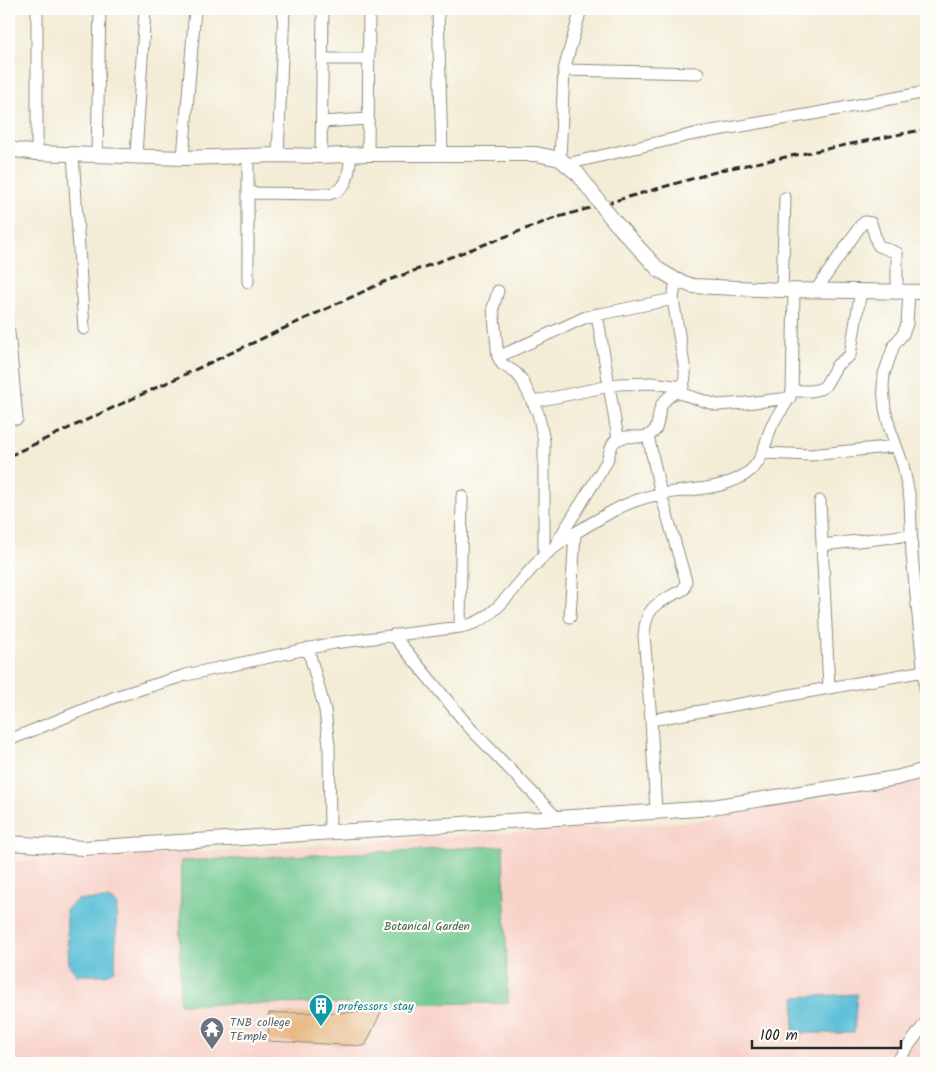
<svg xmlns="http://www.w3.org/2000/svg" width="935" height="1072" font-family="Kalam,sans-serif">
<rect width="100%" height="100%" fill="#fdfcf7"/>
<filter id="ink" filterUnits="userSpaceOnUse"><feTurbulence type="fractalNoise" baseFrequency=".02" numOctaves="2"/><feDisplacementMap in="SourceGraphic" scale="10" xChannelSelector="R" yChannelSelector="G"/><feConvolveMatrix kernelMatrix="1 2 1 2 8 2 1 2 1" color-interpolation-filters="sRGB"/></filter>
<filter id="wash" filterUnits="userSpaceOnUse"><feTurbulence type="fractalNoise" baseFrequency=".0096" numOctaves="4" result="noise"/><feDisplacementMap in="SourceGraphic" scale="20" xChannelSelector="R" yChannelSelector="G"/><feGaussianBlur stdDeviation="1.12" result="paint"/><feColorMatrix in="noise" values="0 0 0 0 0 0 0 0 0 0 0 0 0 0 0 0 0 1.4 0 .05"/><feComposite in="paint" operator="in"/></filter>
<g filter="url(#wash)">
<rect width="100%" height="100%" fill="#f3ecd6"/>
<!-- built -->
<path fill="#f7d1c8" d="M 926,780 L 926,1063 L 9,1063 L 9,860 L 14,861 L 87,859 L 696,821 Z"/>
<!-- green -->
<path fill="#6fc88f" stroke="#4d7a5d" d="M 503,846 L 508,1003 L 180,1004 L 181,861 Z"/>
<!-- water -->
<path fill="#59bed7" stroke="#427481" d="M 108,899 L 117,904 L 115,970 L 106,975 L 77,975 L 69,965 L 66,910 L 77,900 Z
M 857,994 L 854,1033 L 793,1033 L 795,997 Z"/>
<g id="blocks">
<!-- building -->
<path fill="#e7b782" d="M 381,1012 L 365,1046 L 268,1041 L 269,1013 Z"/>
</g>
</g>
<g filter="url(#ink)">
<use href="#blocks" fill-opacity="0" stroke="#8f8c80" stroke-width="1"/>
<g fill="none" stroke-linecap="round" stroke-linejoin="round">
<defs>
<path id="minor" d="M 438,9 L 442,154
M 323,59 L 368,59
M 564,70 L 698,73
M 322,122 L 368,119
M 37,153 L 37,9
M 73,153 L 84,329
M 97,154 L 100,9
M 368,154 L 369,9
M 278,155 L 284,9
M 136,156 L 145,9
M 248,156 L 248,282
M 321,156 L 323,9
M 183,158 L 195,9
M 560,159 L 564,70 L 581,9
M 567,164 L 694,134 L 812,114 L 926,92
M 248,193 L 329,194 C 350,189 348,173 351,155
M 782,290 L 785,198
M 816,290 L 861,225 L 865,222 L 871,223 L 877,243 L 879,246 L 897,253 L 897,292
M 498,291 L 493,308 L 498,357 L 502,364 L 516,373 L 522,380 L 538,413 L 544,441 L 544,555
M 909,292 L 907,324 L 903,334 L 894,345 L 884,374 L 883,387 L 885,409 L 890,429 L 903,465 L 910,499 L 912,555 L 926,696
M 597,314 L 618,439
M 9,332 L 17,419
M 498,357 L 586,317 L 673,299
M 792,391 L 811,391 L 820,389 L 825,386 L 837,365 L 850,355 L 861,291
M 676,392 L 717,405 L 746,403 L 790,398
M 532,402 L 619,384 L 652,383 L 683,387
M 648,436 L 661,494 L 686,581 L 684,589 C 659,603 646,604 644,635 L 651,720 L 656,812
M 763,453 L 811,455 L 896,446
M 820,501 L 829,688
M 556,544 C 572,517 590,490 606,463 C 609,457 610,447 614,442 C 623,433 637,439 647,436 C 663,430 655,413 663,403 C 673,389 686,393 685,371 L 673,299 L 676,280
M 822,545 L 911,535
M 570,617 L 575,533
M 460,627 L 462,496
M 393,635 L 470,728 L 557,818
M 308,648 L 325,710 L 329,745 L 330,832
M 651,720 L 924,671
M 9,740 L 115,697 L 186,675 L 334,643 L 460,627 C 464,626 470,625 474,623 C 500,614 523,574 545,555 C 565,538 588,525 611,512 C 627,503 643,497 661,494 C 688,489 729,490 751,470 C 765,458 765,439 773,423 C 779,412 789,403 792,391 L 794,290
M 896,1063 L 926,1022"/>
<path id="major" d="M 9,149 L 37,153 L 183,158 L 278,155 L 321,156 L 368,154 L 536,154 L 560,159 L 578,174
M 613,220 L 659,270 L 676,280 L 693,286 L 782,290 L 926,292
M 9,843 L 84,848 L 699,809 L 896,778 L 926,770"/>
</defs>
<!-- minor casing -->
<use href="#minor" stroke="#8f8c80" stroke-width="13"/>
<!-- major casing -->
<use href="#major" stroke="#8f8c80" stroke-width="16"/>
<!-- minor -->
<use href="#minor" stroke="#fff" stroke-width="11"/>
<!-- major -->
<use href="#major" stroke="#fff" stroke-width="14"/>
<!-- rail -->
<path stroke="#2b2b2b" stroke-width="3" stroke-dasharray="8 4" stroke-linecap="butt" d="M 9,456 L 384,282 L 555,218 L 726,169 L 926,129"/>
<defs>
<path id="major-bridge" d="M 578,174 L 613,220"/>
</defs>
<!-- major-bridge casing -->
<use href="#major-bridge" stroke="#8f8c80" stroke-width="16" stroke-linecap="butt"/>
<!-- major-bridge -->
<use href="#major-bridge" stroke="#fff" stroke-width="14"/>
</g>
</g>
<!-- icons -->
<defs>
<symbol id="building-pin" viewBox="-11 -11 22 30"><path d="M0 17L-7.5 6A9.5 9.5 0 1 1 7.5 6Z" fill="#0f9aa8" stroke="#fdfcf7"/><path d="M-4-6H4V6H1V3H-1V6H-4ZM-2.5-4.3h1.7v1.8h-1.7ZM.8-4.3h1.7v1.8H.8ZM-2.5-1h1.7V.8h-1.7ZM.8-1h1.7V.8H.8Z" fill="#fff"/></symbol>
<symbol id="temple-pin" viewBox="-11 -11 22 30"><path d="M0 17L-7.5 6A9.5 9.5 0 1 1 7.5 6Z" fill="#6b7280" stroke="#fdfcf7"/><path d="M0-6L5-2H3V0L6.5 2.5H4V6H1.5V3h-3V6H-4V2.5H-6.5L-3 0V-2H-5Z" fill="#fff"/></symbol>
</defs>
<g fill-rule="evenodd">
<use href="#building-pin" x="307" y="992" width="28" height="38"/>
<use href="#temple-pin" x="198" y="1015" width="28" height="38"/>
</g>
<g text-anchor="middle" stroke-width="4.5" stroke-linejoin="round" paint-order="stroke">
<!-- park labels -->
<g font-size="12" fill="#43624e" stroke="#fdfcf7">
<text x="427" y="930">Botanical Garden</text>
</g>
<!-- culture labels -->
<g font-size="12" fill="#0d838f" stroke="#fdfcf7" text-anchor="start">
<text x="338" y="1010">professors stay</text>
</g>
<!-- worship labels -->
<g font-size="12" fill="#5b616d" stroke="#fdfcf7" text-anchor="start">
<text x="230" y="1026">TNB college<tspan x="230" dy="14">TEmple</tspan></text>
</g>
</g>
<!-- margin -->
<rect width="935" height="1072" fill="none" stroke="#fdfcf7" stroke-width="30"/>
<!-- scale -->
<path d="M752 1040v8h149v-8" fill="none" stroke="#2b2b2b" stroke-width="2.5"/>
<text x="760" y="1040" font-size="15" fill="#2b2b2b" stroke="#fdfcf7" stroke-width="4" paint-order="stroke">100 m</text>
</svg>
